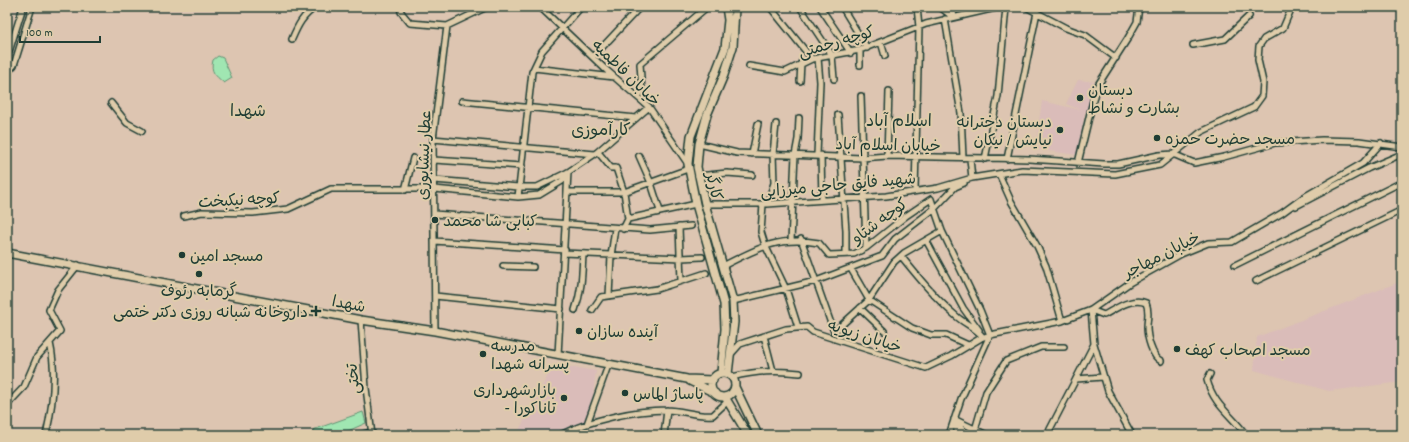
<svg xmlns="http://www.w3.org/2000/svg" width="1409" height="442" font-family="Dekko,'Playpen Sans Arabic',sans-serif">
<rect width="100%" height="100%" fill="#ddc5b1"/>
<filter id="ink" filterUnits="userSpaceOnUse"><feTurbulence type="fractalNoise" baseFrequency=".025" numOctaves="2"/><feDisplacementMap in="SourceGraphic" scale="8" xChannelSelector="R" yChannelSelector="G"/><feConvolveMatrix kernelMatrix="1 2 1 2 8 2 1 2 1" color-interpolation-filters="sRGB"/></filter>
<g filter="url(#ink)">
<!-- built -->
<path fill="#dabcb9" d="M 1078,80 L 1096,82 L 1088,113 L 1085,112 L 1077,155 L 1035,149 L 1042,101 L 1081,110 L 1066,104 Z
M 1402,281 L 1402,382 L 1329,391 L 1254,370 L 1257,337 Z
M 554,364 L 596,371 L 589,426 L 560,435 L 518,435 L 517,434 Z"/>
<!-- green -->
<path fill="#a0e6b2" stroke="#609273" d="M 218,56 L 223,58 L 232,78 L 224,83 C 215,75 210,72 213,60 Z
M 363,412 L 366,423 L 339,435 L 313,435 L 313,430 Z"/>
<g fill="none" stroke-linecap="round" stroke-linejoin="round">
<defs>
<path id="minor" d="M 400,7 L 401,12 L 410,23 L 447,26
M 540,7 L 604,68 L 649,107 L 688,164
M 770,7 L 812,59
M 800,7 L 832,55 L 834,79
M 820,7 L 851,53
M 842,7 L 867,48
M 940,7 L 953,17
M 1026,7 L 1066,28 L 1085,35 L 1116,58
M 953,17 L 954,7
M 945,19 L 961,113 L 963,158
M 292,39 C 298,25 303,15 316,7
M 881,42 L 885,56
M 1193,45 L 1225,39 L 1249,16
M 860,50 L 860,65
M 593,57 L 640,7
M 7,58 L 23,7
M 749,66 L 785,72 L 812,59 L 860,50 L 926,24 L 1000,7
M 534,68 L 614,77
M 7,73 L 14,65 L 32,7
M 800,81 L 801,63
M 861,96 L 866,248
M 638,97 L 642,91 L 640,64 L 707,7
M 462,101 L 636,118
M 111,103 L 127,123 L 142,131
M 838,115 L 846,231 L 846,254
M 433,139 L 595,154
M 699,144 L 737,153 L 862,158 L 887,156 L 1029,159 L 1104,164 L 1118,164 L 1159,155 L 1173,154 L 1194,163 L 1224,157 L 1275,143 L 1322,140 L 1359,141 L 1402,147
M 598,152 L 611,168 L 616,168 L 624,192 L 628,219
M 752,154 L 758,124
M 817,155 L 820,82 L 818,58
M 821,155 L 822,200
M 639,156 L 651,183 L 660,211
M 887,156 L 889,91
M 970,159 L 972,178
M 985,159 L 998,96 L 1006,7
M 1007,159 L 1037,12
M 434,160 L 522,166
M 1078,163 L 1096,88 L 1128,38 L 1137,22 L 1139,7
M 999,174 L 1011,201 L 1037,246 L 1046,266 L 1062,321
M 698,176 L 727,173 L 752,175
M 434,180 L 519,187 L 537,187 L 568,172 L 595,154 L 649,107
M 405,190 L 413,158
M 915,191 L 919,27 L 917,7
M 568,192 L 624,192 L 688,169
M 518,197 L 532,72 L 542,51 L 581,7
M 705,204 L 767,204 L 886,196 L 938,188 L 972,178 L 1022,170 L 1115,174 L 1160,165 L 1201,132 L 1254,107 L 1262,96 L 1263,82 L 1258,60 L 1259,46 L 1264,39 L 1283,28 L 1292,7
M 763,204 L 761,232 L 765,245 L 786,289 L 798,327
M 767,204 L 774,183 L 773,154 L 776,124
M 1296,206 L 1369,168 L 1402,154
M 434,214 L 650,230 L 691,226
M 184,216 L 202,212 L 253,213 L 288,209 L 331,189 L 434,189 L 518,197 L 539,195 L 562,181 L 568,172
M 679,227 L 681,281
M 623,229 L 628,219 L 696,204
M 801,239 L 834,332
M 926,240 L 963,308 L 979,330
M 434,241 L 565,250
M 791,241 L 795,155 L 798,139 L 799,118
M 564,253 L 681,258 L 702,257
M 901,256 C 918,277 935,298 956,316 C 965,324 976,328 983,337
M 1235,265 L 1402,182
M 503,266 L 533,267
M 723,266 C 758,248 778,236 819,243 L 829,255 L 854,254 L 866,248 L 906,216 L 931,199 L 942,231 L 980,310 L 990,335 L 981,338 L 951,356 L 926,368 L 813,332 L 807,327 L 786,329 L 740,344 L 731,354
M 851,269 L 869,300 L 912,328 L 931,335 L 946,335 L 968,345
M 1256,281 L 1402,210
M 435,296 L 561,309
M 609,296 L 611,256 L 615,228
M 733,301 L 816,281 L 882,256 L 895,239 L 935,208 L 955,187 L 964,183
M 860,308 L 884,331
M 575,310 C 582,291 582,273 583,254
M 592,310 L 601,297 L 657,289 L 706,273
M 1091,310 L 1104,315 C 1117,308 1132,297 1146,303 C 1150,312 1147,318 1147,327 C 1147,337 1152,357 1161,361
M 361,320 L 366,388 L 372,435
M 435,331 L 433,139 L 447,26 L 487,7
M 835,331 L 869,300 L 894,262 L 904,253 L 942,231
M 764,336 L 773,371
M 1094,344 L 1108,391 L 1132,435
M 558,355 L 568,172
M 1210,374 L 1207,380 C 1214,406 1232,415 1246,435
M 732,377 C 755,371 777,370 800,373
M 1076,379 L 1103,377
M 7,405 L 24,387 L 37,357 L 60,331 L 49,310 L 58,290 L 78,265
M 954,419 L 987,435
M 955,422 L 958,435
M 956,422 L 967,435
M 587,424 L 609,363
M 975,430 L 986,392 L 1006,361 L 1041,347 L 1064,347
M 1048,432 L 1054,435
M 46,435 C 53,405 57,374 50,343
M 359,435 L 372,432
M 560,435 C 590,420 634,410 667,410 C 682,410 698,417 713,415 L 728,401
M 664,435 L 667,410
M 949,435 L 961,399 L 990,335 L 1062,321 L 1091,310 L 1131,282 L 1181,254 L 1208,243 L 1232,242 L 1282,213 L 1304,197 L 1363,163 L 1381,143
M 1047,435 L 1094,344 L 1091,310"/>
<path id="major" d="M 7,253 L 361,320 L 435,331 L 687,379 L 713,380
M 721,373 L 725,329 L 724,304 L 696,204 L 688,164 L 691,136 L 725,48 L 728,20 L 726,7
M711 385a12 12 0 1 1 24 0a12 12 0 1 1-24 0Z
M 728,374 L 734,322 L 733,301 L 705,204 L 697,167 L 699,144 L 707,115 L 724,75 L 733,47 L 735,7
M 690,381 L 715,393
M 735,387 L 758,435
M 725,397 L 748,435"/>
</defs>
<!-- minor casing -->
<use href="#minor" stroke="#1f3d34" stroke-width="8"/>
<!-- major casing -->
<use href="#major" stroke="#1f3d34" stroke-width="10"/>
<!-- minor -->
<use href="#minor" stroke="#dfccaa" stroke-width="5"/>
<!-- major -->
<use href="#major" stroke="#dfccaa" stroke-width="7"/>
</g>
</g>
<!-- markers -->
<g fill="#1f3d34" stroke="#dfccaa" stroke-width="1.5">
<circle cx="1080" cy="98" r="4"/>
<circle cx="1060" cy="130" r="4"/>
<circle cx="1157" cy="138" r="4"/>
<circle cx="435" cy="220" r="4"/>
<circle cx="182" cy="255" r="4"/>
<circle cx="199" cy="274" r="4"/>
<path d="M314 305h4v4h4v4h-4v4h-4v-4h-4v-4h4z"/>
<circle cx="579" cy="331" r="4"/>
<circle cx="1177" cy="349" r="4"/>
<circle cx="483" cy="354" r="4"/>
<circle cx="625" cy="393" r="4"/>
<circle cx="564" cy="398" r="4"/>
</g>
<g text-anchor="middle" stroke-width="4" stroke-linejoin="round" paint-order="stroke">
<!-- street labels -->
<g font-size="16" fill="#1f3d34" stroke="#dfccaa">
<text transform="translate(836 41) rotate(-16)" y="6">کوچه رحمتی</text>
<text transform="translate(627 72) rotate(44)" y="6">خیابان فاطمیه</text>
<text transform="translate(888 144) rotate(1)" y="6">خیابان اسلام آباد</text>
<text transform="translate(423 155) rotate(-88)" y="6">عطار نیشابوری</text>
<text transform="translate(838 184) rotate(-5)" y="6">شهید فایق حاجی میرزایی</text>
<text transform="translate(715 186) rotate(77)" y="6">کارگر</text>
<text transform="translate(239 199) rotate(-3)" y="6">کوچه نیکبخت</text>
<text transform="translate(879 220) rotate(-36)" y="6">کوچه شتاو</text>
<text transform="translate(1161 254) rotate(-27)" y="6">خیابان مهاجر</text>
<text transform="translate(349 303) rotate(11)" y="6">شهدا</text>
<text transform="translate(865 335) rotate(18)" y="6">خیابان زیویه</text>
<text transform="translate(352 379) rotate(-96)" y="6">تختی</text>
</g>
<!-- poi labels -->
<g font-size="16" fill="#1f3d34" stroke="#dfccaa" text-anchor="start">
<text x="1088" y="95">دبستان<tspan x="1088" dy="18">بشارت و نشاط</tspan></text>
<text x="1052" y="127" text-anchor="end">دبستان دخترانه<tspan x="1052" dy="18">نیایش / نیکان</tspan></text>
<text x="1165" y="144">مسجد حضرت حمزه</text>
<text x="443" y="226">کبابی شا محمد</text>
<text x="190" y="261">مسجد امین</text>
<text x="199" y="296" text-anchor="middle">گرمابه رئوف</text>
<text x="308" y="317" text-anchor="end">داروخانه شبانه روزی دکتر ختمی</text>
<text x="587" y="337">آینده سازان</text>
<text x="491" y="351">مدرسه<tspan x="491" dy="18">پسرانه شهدا</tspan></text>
<text x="1185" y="355">مسجد اصحاب کهف</text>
<text x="556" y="395" text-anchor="end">بازارشهرداری<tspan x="556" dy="18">- تاناکورا</tspan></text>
<text x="633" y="399">پاساژ الماس</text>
</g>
<!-- neighbourhood labels -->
<g font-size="17" fill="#1f3d34" stroke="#dfccaa">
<text x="248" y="116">شهدا</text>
<text x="899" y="126">اسلام آباد</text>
<text x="601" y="135">کارآموزی</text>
</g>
</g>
<!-- margin -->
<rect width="1409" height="442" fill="none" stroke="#dfccaa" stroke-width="24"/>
<rect x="12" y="12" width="1385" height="418" fill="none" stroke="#1f3d34" stroke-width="1.5" filter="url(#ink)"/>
<!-- scale -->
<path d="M20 36v6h80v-6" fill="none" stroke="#1f3d34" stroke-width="2"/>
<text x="26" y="36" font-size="12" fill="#1f3d34" stroke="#dfccaa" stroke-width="3" paint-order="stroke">100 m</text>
</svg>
